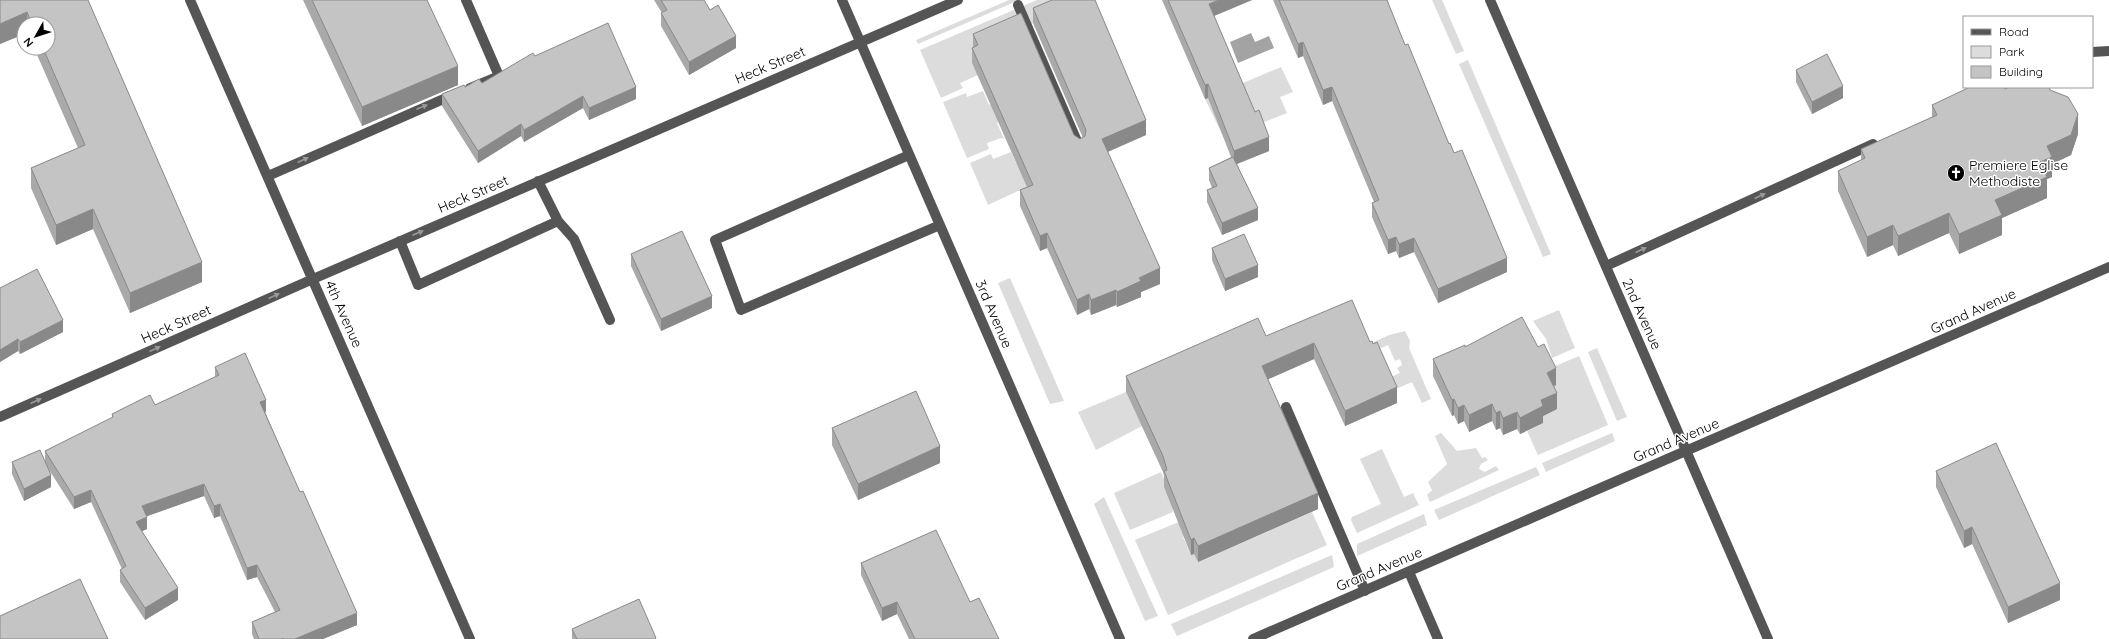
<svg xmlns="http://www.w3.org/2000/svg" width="2109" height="639" font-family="Quicksand,sans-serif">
<rect width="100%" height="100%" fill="#fff"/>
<!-- green -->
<path fill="#dcdcdc" d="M 1009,0 L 1019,0 L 918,44 L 916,40 Z
M 1037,0 L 1087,0 L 1031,24 L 1023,6 Z
M 1432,0 L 1442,0 L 1464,51 L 1456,54 Z
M 1016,9 L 1024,27 L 978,75 L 960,83 L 963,88 L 941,98 L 920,50 Z
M 1468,60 L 1551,254 L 1543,257 L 1459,64 Z
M 1281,67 L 1293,92 L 1280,97 L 1287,113 L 1224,138 L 1205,99 Z
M 983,91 L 989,105 L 994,102 L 1002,120 L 997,123 L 1004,139 L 1001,138 L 987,143 L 989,149 L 967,158 L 943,102 L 966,93 L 967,97 Z
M 1011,152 L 1016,163 L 1021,161 L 1031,185 L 988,205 L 970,163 L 991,154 L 993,159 Z
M 1010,278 L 1064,401 L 1050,404 L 998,283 Z
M 1559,310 L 1575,348 L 1552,358 L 1546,339 L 1533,321 Z
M 1405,331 L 1410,341 L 1409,348 L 1431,399 L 1422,403 L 1412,382 L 1391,391 L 1386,379 L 1400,373 L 1397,368 L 1402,365 L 1400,359 L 1395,361 L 1388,345 L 1368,354 L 1365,346 L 1389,335 Z
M 1597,348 L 1627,417 L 1617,421 L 1588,352 Z
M 1579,356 L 1608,425 L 1538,455 L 1527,431 L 1543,423 L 1541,417 L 1548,369 Z
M 1126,392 L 1142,426 L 1096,450 L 1078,412 Z
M 1441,433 L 1457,451 L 1476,448 L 1482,458 L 1485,457 L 1488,460 L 1481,464 L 1479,469 L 1485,472 L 1496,466 L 1499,470 L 1430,502 L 1427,495 L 1432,490 L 1428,482 L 1447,464 L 1435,436 Z
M 1612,433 L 1615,441 L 1546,472 L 1542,463 Z
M 1382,449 L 1404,497 L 1413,493 L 1419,505 L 1357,533 L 1351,520 L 1352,517 L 1381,504 L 1360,459 Z
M 1536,467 L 1540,475 L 1439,520 L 1434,510 Z
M 1161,472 L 1177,508 L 1172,510 L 1173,512 L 1130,530 L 1114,493 Z
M 1104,497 L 1158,616 L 1145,621 L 1094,504 Z
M 1312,512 L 1327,545 L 1168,615 L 1135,540 L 1181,521 L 1187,535 L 1183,537 L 1191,555 L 1194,554 L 1198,562 Z
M 1424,514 L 1427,525 L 1357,556 L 1357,544 Z
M 1332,555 L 1334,567 L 1177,636 L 1171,624 Z"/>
<!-- water -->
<path fill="#a3a3a3" d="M 1251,33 L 1255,42 L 1269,36 L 1274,48 L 1238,63 L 1230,42 Z"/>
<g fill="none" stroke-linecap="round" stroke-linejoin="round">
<!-- minor -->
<path stroke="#555" stroke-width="10" d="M 190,0 L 470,639
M 466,0 L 499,76 L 470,88
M 842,0 L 1120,639
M 1490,0 L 1768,639
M 1018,5 L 1080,148
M 2092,52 L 2109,51
M 909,155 L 715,240 L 741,310 L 940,225
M 268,176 L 455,94
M 558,221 L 574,239 L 610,320
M 400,241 L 418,285 L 558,221 L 538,181
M 1606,266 L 1873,144
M 1286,407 L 1365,591
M 0,417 L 313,279 L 958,0
M 1409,572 L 1438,639
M 1253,639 L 2109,267"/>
</g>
<!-- wall -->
<path fill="#a9a9a9" d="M 0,0 L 88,0 L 202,282 L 130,313 L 93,229 L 56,245 L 31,188 L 31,168 L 78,148 L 34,48 L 48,48 L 48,24 L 24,24 L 24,34 L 0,44 Z
M 303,0 L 427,0 L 458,85 L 362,126 Z
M 654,0 L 704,0 L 710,10 L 736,48 L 689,75 L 661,26 L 661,13 L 662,13 Z
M 1162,0 L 1252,0 L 1214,16 L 1269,151 L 1237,164 L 1258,220 L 1222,235 L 1207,202 L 1207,190 L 1212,188 L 1209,180 L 1209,168 L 1231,157 L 1208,98 L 1205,99 Z
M 1273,0 L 1387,0 L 1405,45 L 1449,144 L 1454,153 L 1507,272 L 1438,303 L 1414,252 L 1399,258 L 1396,251 L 1388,254 L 1372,217 L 1372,203 L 1374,202 L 1332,101 L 1323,105 L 1303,56 L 1298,58 Z
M 1033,8 L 1146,135 L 1108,152 L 1160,284 L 1141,292 L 1141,297 L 1117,307 L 1116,305 L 1091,315 L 1089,309 L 1077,315 L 1047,248 L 1040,251 L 1020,206 L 1020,190 L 1027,187 L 972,63 L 972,48 L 973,48 L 973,34 L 1074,135 L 1080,139 L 1083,138 L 1033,23 Z
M 535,56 L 636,99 L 589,120 L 583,108 L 524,142 L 521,136 L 478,163 L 442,106 L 442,94 L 465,87 L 482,83 Z
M 1796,70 L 1843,98 L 1812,114 L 1796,82 Z
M 2005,89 L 2050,90 L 2078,134 L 2071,155 L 2052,164 L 2052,177 L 2047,179 L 2047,198 L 2002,218 L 2002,235 L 1959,254 L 1949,233 L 1898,256 L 1893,245 L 1867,257 L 1838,191 L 1838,171 L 1861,160 L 1861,149 L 1932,117 L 1932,105 Z
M 1212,248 L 1258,277 L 1225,291 L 1212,260 Z
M 631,254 L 712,308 L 661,331 L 631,266 Z
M 0,288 L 63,332 L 20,354 L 18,351 L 0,362 Z
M 1266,336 L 1370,342 L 1397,403 L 1345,426 L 1314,359 L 1268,379 L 1318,509 L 1198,562 L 1194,554 L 1191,555 L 1164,487 L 1164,476 L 1163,472 L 1126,392 L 1126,376 Z
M 1465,347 L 1556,385 L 1554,386 L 1557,409 L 1543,416 L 1543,423 L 1520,434 L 1517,429 L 1503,435 L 1500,428 L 1496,430 L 1492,421 L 1469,432 L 1464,421 L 1458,424 L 1454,415 L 1452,416 L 1433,376 L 1433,359 Z
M 215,367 L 266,412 L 265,412 L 357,625 L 323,639 L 254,639 L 252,634 L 252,622 L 275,612 L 257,577 L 247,580 L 220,516 L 214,518 L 204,496 L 147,516 L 147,529 L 142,531 L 178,600 L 145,620 L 120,582 L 120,570 L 122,569 L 91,502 L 74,509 L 46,465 L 51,487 L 24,501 L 12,474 L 12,462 L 45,462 L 45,451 L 112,418 L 112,414 L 155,405 L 215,377 Z
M 832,428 L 940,463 L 858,500 L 832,445 Z
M 1936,471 L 2060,600 L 2008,623 L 1972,544 L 1964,548 L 1936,487 Z
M 861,563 L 970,602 L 999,639 L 909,639 L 897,614 L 882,621 L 861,575 Z
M 572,629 L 656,639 L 572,639 Z"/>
<!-- shaded-wall -->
<path fill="#898989" d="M 1219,0 L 1252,0 L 1209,18 L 1209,4 Z
M 27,12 L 27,24 L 24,24 L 24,34 L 0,44 L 0,24 Z
M 736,36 L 736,48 L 689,75 L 689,62 Z
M 1303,42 L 1303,56 L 1298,58 L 1298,44 Z
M 458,66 L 458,85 L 362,126 L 362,107 Z
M 1208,84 L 1208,98 L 1205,99 L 1205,85 Z
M 1843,86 L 1843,98 L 1812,114 L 1812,102 Z
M 636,87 L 636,99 L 589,120 L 589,108 Z
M 1332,87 L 1332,101 L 1323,105 L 1323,90 Z
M 583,96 L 583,108 L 524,142 L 524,130 Z
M 2078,114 L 2078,134 L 2071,155 L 2052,164 L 2052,177 L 2047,179 L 2047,198 L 2002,218 L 2002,235 L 1959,254 L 1959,234 L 1995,200 L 2040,162 L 2047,146 Z
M 1146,120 L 1146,135 L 1102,154 L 1102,139 Z
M 521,124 L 521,136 L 478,163 L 478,151 Z
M 1269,137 L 1269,151 L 1234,165 L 1234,151 Z
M 1258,208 L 1258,220 L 1222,235 L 1222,223 Z
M 93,209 L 93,229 L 56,245 L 56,225 Z
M 1949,213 L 1949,233 L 1898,256 L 1898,236 Z
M 1893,225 L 1893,245 L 1867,257 L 1867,237 Z
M 1047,233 L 1047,248 L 1040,251 L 1040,236 Z
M 1396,237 L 1396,251 L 1388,254 L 1388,240 Z
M 1414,238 L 1414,252 L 1399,258 L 1399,244 Z
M 1507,258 L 1507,272 L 1438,303 L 1438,289 Z
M 202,262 L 202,282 L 130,313 L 130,293 Z
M 1258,265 L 1258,277 L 1225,291 L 1225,279 Z
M 1160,268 L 1160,284 L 1141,292 L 1141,297 L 1117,307 L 1117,292 L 1139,278 Z
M 1116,290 L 1116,305 L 1091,315 L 1091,300 Z
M 1089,294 L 1089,309 L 1077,315 L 1077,300 Z
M 712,296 L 712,308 L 661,331 L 661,319 Z
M 63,320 L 63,332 L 20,354 L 20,342 Z
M 18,339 L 18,351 L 0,362 L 0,350 Z
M 1314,343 L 1314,359 L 1262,382 L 1262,366 Z
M 1556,368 L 1556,385 L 1547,390 L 1547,373 Z
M 1397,387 L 1397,403 L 1345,426 L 1345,411 Z
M 1557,393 L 1557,409 L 1543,416 L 1543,423 L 1520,434 L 1520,418 L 1541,400 Z
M 1454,399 L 1454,415 L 1452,416 L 1452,400 Z
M 266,400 L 266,412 L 260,414 L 260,402 Z
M 1492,404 L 1492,421 L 1469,432 L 1469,415 Z
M 1464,405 L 1464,421 L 1458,424 L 1458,408 Z
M 1500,411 L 1500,428 L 1496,430 L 1496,413 Z
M 1517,412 L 1517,429 L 1503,435 L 1503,418 Z
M 940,446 L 940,463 L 858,500 L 858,484 Z
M 51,475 L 51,487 L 24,501 L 24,489 Z
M 204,484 L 204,496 L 142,518 L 142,506 Z
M 91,490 L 91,502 L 74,509 L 74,497 Z
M 1318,493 L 1318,509 L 1198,562 L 1198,546 Z
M 220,504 L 220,516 L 214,518 L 214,506 Z
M 147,517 L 147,529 L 136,534 L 136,522 Z
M 1972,527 L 1972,544 L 1964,548 L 1964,531 Z
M 1194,538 L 1194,554 L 1191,555 L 1191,540 Z
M 257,565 L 257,577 L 247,580 L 247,568 Z
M 2060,583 L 2060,600 L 2008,623 L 2008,607 Z
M 178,588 L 178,600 L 145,620 L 145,608 Z
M 897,602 L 897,614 L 882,621 L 882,608 Z
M 357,613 L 357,625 L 323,639 L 295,639 Z"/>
<!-- building -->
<path fill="#c4c4c4" stroke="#898989" d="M 0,0 L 88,0 L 202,262 L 130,293 L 93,209 L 56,225 L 31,168 L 85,145 L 43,48 L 48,48 L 48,24 L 32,24 L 27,12 L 0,24 Z
M 312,0 L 427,0 L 458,66 L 362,107 Z
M 661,0 L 704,0 L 710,10 L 718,5 L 736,36 L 689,62 L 661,13 L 667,10 Z
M 1052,0 L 1095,0 L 1146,120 L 1102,139 L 1160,268 L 1139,278 L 1141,281 L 1117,292 L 1116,290 L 1091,300 L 1089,294 L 1077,300 L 1047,233 L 1040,236 L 1020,190 L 1033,185 L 972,48 L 978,45 L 973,34 L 1021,13 L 1074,135 L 1080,139 L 1085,136 L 1086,130 L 1033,8 Z
M 1168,0 L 1219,0 L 1209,4 L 1255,112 L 1259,110 L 1269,137 L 1234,151 L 1208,84 L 1205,85 Z
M 1279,0 L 1387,0 L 1405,45 L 1408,44 L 1449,144 L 1450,143 L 1454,153 L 1462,150 L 1507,258 L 1438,289 L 1414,238 L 1399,244 L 1396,237 L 1388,240 L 1372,203 L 1379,200 L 1332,87 L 1323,90 L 1303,42 L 1298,44 Z
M 608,23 L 636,87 L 589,108 L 583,96 L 524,130 L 521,124 L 478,151 L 442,94 L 464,85 L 465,87 L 479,79 L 482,83 L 533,53 L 535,56 Z
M 1827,54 L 1843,86 L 1812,102 L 1796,70 Z
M 1970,87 L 2005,87 L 2005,89 L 2009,87 L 2049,87 L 2050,90 L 2068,97 L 2078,114 L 2071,135 L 2047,146 L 2052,157 L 2040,162 L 2047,177 L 1995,200 L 2002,215 L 1959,234 L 1949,213 L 1898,236 L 1893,225 L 1867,237 L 1838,171 L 1865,158 L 1861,149 L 1937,115 L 1932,105 Z
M 1233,157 L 1258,208 L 1222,223 L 1207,190 L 1217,186 L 1209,168 Z
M 682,231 L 712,296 L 661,319 L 631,254 Z
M 1244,234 L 1258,265 L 1225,279 L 1212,248 Z
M 37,269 L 63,320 L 20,342 L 18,339 L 0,350 L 0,288 Z
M 1352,300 L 1370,342 L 1372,341 L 1373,344 L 1377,342 L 1397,387 L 1345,411 L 1314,343 L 1262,366 L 1318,493 L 1198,546 L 1194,538 L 1191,540 L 1164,471 L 1167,470 L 1163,456 L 1126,376 L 1258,318 L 1266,336 Z
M 1522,317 L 1538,347 L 1544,344 L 1556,368 L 1547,373 L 1557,393 L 1541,400 L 1543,406 L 1520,418 L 1517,412 L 1503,418 L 1500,411 L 1496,413 L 1492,404 L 1469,415 L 1464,405 L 1458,408 L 1454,399 L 1452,400 L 1433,359 L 1465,345 L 1465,347 Z
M 245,353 L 266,400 L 260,402 L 300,492 L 303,491 L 357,613 L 295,639 L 283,639 L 283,638 L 282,639 L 259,639 L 252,622 L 280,610 L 257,565 L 247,568 L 220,504 L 214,506 L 204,484 L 142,506 L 147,517 L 136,522 L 178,588 L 145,608 L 120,570 L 126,566 L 91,490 L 74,497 L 45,451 L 113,417 L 112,414 L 150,395 L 155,405 L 219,375 L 215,367 Z
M 916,391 L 940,446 L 858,484 L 832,428 Z
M 1996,443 L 2060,583 L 2008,607 L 1972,527 L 1964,531 L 1936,471 Z
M 40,450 L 51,475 L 24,489 L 12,462 Z
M 936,530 L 970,602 L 979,598 L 999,639 L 915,639 L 897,602 L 882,608 L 861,563 Z
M 80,579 L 108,639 L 0,639 L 0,616 Z
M 639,599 L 656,638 L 654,639 L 577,639 L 572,629 Z"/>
<!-- one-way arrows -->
<defs><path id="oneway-solid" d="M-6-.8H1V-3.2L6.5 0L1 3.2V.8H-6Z"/></defs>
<g fill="#999">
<use href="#oneway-solid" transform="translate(422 107) rotate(-22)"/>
<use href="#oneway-solid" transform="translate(303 160) rotate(-24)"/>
<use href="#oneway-solid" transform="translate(1760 196) rotate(-25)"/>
<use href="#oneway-solid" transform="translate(418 233) rotate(-23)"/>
<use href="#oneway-solid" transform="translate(1641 250) rotate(-25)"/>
<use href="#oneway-solid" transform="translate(274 296) rotate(-24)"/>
<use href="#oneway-solid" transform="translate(155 349) rotate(-24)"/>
<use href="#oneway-solid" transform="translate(36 401) rotate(-24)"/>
</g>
<!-- icons -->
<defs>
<symbol id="church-disc" viewBox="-11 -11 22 22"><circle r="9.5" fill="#000" stroke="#fff"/><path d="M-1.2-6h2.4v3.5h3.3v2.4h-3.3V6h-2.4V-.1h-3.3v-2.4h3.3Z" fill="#fff"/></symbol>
</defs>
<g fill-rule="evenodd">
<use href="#church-disc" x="1946" y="163" width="20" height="20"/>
</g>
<g text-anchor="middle" stroke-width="3" stroke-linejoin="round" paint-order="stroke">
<!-- street labels -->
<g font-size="14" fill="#000" stroke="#fff">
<text transform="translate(770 65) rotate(-23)" y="5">Heck Street</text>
<text transform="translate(473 194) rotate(-23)" y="5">Heck Street</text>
<text transform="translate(1973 311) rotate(-24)" y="5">Grand Avenue</text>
<text transform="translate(344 314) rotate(66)" y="5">4th Avenue</text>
<text transform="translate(994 314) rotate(67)" y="5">3rd Avenue</text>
<text transform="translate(1642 314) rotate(66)" y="5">2nd Avenue</text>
<text transform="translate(176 324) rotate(-24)" y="5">Heck Street</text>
<text transform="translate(1676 440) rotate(-23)" y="5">Grand Avenue</text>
<text transform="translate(1379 569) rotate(-23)" y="5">Grand Avenue</text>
</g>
<!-- poi labels -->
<g font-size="14" fill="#000" stroke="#fff" text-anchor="start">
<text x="1969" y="170">Premiere Eglise<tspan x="1969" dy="16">Methodiste</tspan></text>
</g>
</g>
<!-- legend -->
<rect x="1963" y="16" width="130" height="72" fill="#ffffff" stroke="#999999"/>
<rect x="1971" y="29" width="20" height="6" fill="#555555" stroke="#999999"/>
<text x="1999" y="36" font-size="12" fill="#000000">Road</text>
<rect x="1971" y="46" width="20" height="12" fill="#dcdcdc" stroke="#999999"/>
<text x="1999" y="56" font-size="12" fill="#000000">Park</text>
<rect x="1971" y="66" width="20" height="12" fill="#c4c4c4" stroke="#999999"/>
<text x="1999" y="76" font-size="12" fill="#000000">Building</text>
<!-- north arrow -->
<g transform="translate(36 36) rotate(231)"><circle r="19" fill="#ffffff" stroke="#999999"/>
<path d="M0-3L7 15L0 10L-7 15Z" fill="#000000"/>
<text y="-6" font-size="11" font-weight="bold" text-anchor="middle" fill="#000000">N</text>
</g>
</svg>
